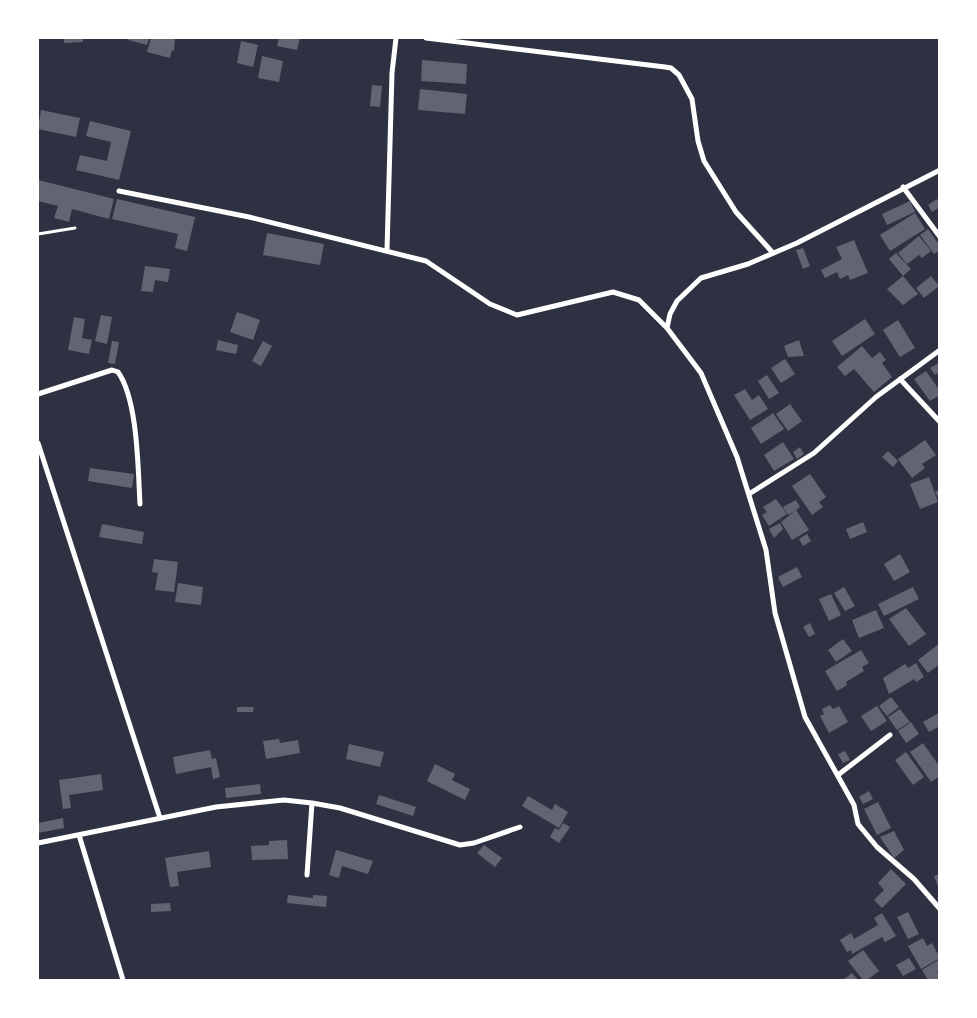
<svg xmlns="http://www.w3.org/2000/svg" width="977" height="1018" font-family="Montserrat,sans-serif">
<rect width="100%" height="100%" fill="#2d3142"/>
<!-- building -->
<path fill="#626471" d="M 64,38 L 83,38 L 83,42 L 64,43 Z
M 128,38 L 149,38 L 147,45 L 128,40 Z
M 151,38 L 175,38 L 174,51 L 172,50 L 170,58 L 147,52 Z
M 279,38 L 300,38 L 297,50 L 277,46 Z
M 241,41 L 258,45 L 253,67 L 237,63 Z
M 262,56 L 283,61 L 279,82 L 258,78 Z
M 422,60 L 467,64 L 466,84 L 421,81 Z
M 372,85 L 382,86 L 380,107 L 370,106 Z
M 420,89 L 467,94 L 465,114 L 418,110 Z
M 41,110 L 80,118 L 76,137 L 38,129 Z
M 90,121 L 131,131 L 119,180 L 76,170 L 80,155 L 107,161 L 111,142 L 86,136 Z
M 38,180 L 114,199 L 109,219 L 72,209 L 69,222 L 54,218 L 58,206 L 38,201 Z
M 117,199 L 195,217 L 187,251 L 175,248 L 178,234 L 112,219 Z
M 937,199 L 940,207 L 932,212 L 928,205 Z
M 910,201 L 915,212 L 887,225 L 882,214 Z
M 915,213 L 925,229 L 890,251 L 880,235 Z
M 928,229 L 940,246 L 940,250 L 934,254 L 920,235 Z
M 267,233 L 324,244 L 320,265 L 263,255 Z
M 919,236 L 931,251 L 922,258 L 919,255 L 907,264 L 898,253 Z
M 854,240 L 868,273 L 850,280 L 848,275 L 840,279 L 837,272 L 825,278 L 821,270 L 842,259 L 836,247 Z
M 803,248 L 810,266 L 803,269 L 796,250 Z
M 896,253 L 911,269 L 903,276 L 889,259 Z
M 145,266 L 170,269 L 168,282 L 155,280 L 153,292 L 141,291 Z
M 903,276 L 918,294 L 903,305 L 887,289 Z
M 931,276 L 939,286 L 924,298 L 916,288 Z
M 237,312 L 260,320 L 253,340 L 230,332 Z
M 101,315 L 112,317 L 107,344 L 95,341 Z
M 74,317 L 85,319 L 82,338 L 92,340 L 89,354 L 68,350 Z
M 865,319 L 875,334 L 842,356 L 832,341 Z
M 898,320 L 915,348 L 900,357 L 883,330 Z
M 218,340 L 238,345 L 236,354 L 216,350 Z
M 799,340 L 804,356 L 788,357 L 784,346 Z
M 112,341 L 119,342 L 115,364 L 108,363 Z
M 263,341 L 272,346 L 261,366 L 252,361 Z
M 862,346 L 872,358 L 880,352 L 886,360 L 882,363 L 892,377 L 874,392 L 854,369 L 845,376 L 837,367 Z
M 785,359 L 795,374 L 781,383 L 771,368 Z
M 940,362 L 940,372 L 935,375 L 930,368 Z
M 926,371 L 940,391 L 940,395 L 930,401 L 914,379 Z
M 767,375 L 779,393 L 769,399 L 758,381 Z
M 745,389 L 752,400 L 759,395 L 768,409 L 750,420 L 734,395 Z
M 790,404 L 802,421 L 788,431 L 776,414 Z
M 773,413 L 784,429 L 761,444 L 751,428 Z
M 925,440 L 936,455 L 922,464 L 925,468 L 912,478 L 898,459 Z
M 783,442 L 794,459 L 774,471 L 764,455 Z
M 800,447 L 804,454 L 797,459 L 793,452 Z
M 888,451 L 898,461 L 893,467 L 882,457 Z
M 90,468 L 134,474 L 132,488 L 88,481 Z
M 810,474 L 826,497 L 819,502 L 823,507 L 812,515 L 792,486 Z
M 929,477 L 938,502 L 920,509 L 910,484 Z
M 940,489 L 940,501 L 935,492 Z
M 776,499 L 787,514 L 769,526 L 762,515 L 767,512 L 763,507 Z
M 796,500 L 800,507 L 796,510 L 809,530 L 792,540 L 781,522 L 795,511 L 788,515 L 783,507 Z
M 863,522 L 867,532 L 850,539 L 846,529 Z
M 780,523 L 783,529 L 774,538 L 769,529 Z
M 102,524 L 144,532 L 142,544 L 99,537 Z
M 807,534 L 811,541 L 803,546 L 799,539 Z
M 900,554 L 910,572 L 894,581 L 884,564 Z
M 154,559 L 178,562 L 174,592 L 155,590 L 158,573 L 152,572 Z
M 797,567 L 802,577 L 783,587 L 778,577 Z
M 178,583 L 203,587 L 201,605 L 175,602 Z
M 844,587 L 855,606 L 845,611 L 834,593 Z
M 913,587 L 919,599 L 884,616 L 878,604 Z
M 831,594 L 841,615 L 829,621 L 819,599 Z
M 906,608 L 926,634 L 909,646 L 889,619 Z
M 876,610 L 884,628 L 859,638 L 852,620 Z
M 810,623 L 815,634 L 809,637 L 803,627 Z
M 843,639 L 852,651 L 836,662 L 828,650 Z
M 940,643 L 940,664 L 928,673 L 918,660 Z
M 861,650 L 869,663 L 862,667 L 864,671 L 846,682 L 847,685 L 837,691 L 825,671 Z
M 916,663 L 924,677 L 916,682 L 914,679 L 889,694 L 883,678 L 905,664 L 908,668 Z
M 891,697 L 899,707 L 887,716 L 879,706 Z
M 830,705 L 833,709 L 839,706 L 848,722 L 829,733 L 820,716 L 824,714 L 822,709 Z
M 877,706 L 887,721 L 871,731 L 861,716 Z
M 237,707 L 254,707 L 253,712 L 237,712 Z
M 900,709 L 910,722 L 897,730 L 888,717 Z
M 940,712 L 940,726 L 929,732 L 923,722 Z
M 911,722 L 919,734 L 906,743 L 898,731 Z
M 279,739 L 280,743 L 298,740 L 300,753 L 266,759 L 263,741 Z
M 923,743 L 940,767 L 940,776 L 931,782 L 910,752 Z
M 349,744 L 384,752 L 380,767 L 346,759 Z
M 210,750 L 212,759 L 216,758 L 220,777 L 213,779 L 211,767 L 176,774 L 173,757 Z
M 845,751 L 850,760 L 843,763 L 838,754 Z
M 906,752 L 924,777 L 913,785 L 895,760 Z
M 435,764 L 455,774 L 452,780 L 470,789 L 465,800 L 427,781 Z
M 101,774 L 103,790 L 69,795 L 71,808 L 63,809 L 59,780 Z
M 260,784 L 261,794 L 226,798 L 225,788 Z
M 869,791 L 873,799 L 863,804 L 859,797 Z
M 379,795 L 416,807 L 413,816 L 376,804 Z
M 528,796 L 552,810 L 555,804 L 568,812 L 559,828 L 522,806 Z
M 878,802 L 891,828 L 877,835 L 864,809 Z
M 63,818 L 64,828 L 38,833 L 38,823 Z
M 563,823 L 570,827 L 559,843 L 550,837 L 555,828 L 559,830 Z
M 894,831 L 904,850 L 894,858 L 880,837 Z
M 287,840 L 288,859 L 252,860 L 251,846 L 269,845 L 269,841 Z
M 484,845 L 502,858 L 495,867 L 477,853 Z
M 336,850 L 373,861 L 368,874 L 342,866 L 339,878 L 329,875 Z
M 209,851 L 211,867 L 177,872 L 179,886 L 170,887 L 165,858 Z
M 891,869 L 906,884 L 882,908 L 874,900 L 884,890 L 878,883 Z
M 940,874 L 940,889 L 939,889 L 934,876 Z
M 288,895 L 313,898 L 313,895 L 327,896 L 326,907 L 287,903 Z
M 170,903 L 171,911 L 151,912 L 151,904 Z
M 908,912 L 919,934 L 908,939 L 897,917 Z
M 882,913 L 896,936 L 885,942 L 882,937 L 852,954 L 851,950 L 847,952 L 840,940 L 851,933 L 854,939 L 878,925 L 874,918 Z
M 923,938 L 927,946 L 932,943 L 940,958 L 921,969 L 908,946 Z
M 863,950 L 879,971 L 867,980 L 863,980 L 848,961 Z
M 909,958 L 916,969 L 903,976 L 896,965 Z
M 940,959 L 940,970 L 937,971 L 940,980 L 928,980 L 922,970 Z
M 852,973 L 858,980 L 843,980 Z"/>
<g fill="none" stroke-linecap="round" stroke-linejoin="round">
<!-- service -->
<path stroke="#fff" stroke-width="3" d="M 38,234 L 75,228"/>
<!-- minor -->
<path stroke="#fff" stroke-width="5" d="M 426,38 L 665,67 L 671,68 L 679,75 L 692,99 L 698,141 L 704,161 L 736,212 L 773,253
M 903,187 L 940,237
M 119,191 L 249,217 L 426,261 L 490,304 L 517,315 L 613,292 L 639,300 L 667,328 L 701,373 L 737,457 L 766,550 L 775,613 L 805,717 L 854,805 L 858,824 L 877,847 L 914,879 L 940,909
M 387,250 L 392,73 L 396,38
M 667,328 L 670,314 L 677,301 L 701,278 L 748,264 L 797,243 L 940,170
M 900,379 L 940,422
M 38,394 L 112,370 L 118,372 C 138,400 138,470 140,504
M 38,443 L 160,818
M 749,494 L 814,453 L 876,397 L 940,350
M 838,775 L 890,735
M 79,835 L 123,980
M 38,843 L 216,807 L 284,800 L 312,803 L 340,808 L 460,845 L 474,843 L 520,827
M 307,875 L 312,803"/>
</g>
<!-- border -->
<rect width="977" height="1018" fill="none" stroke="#ffffff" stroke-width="78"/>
</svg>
